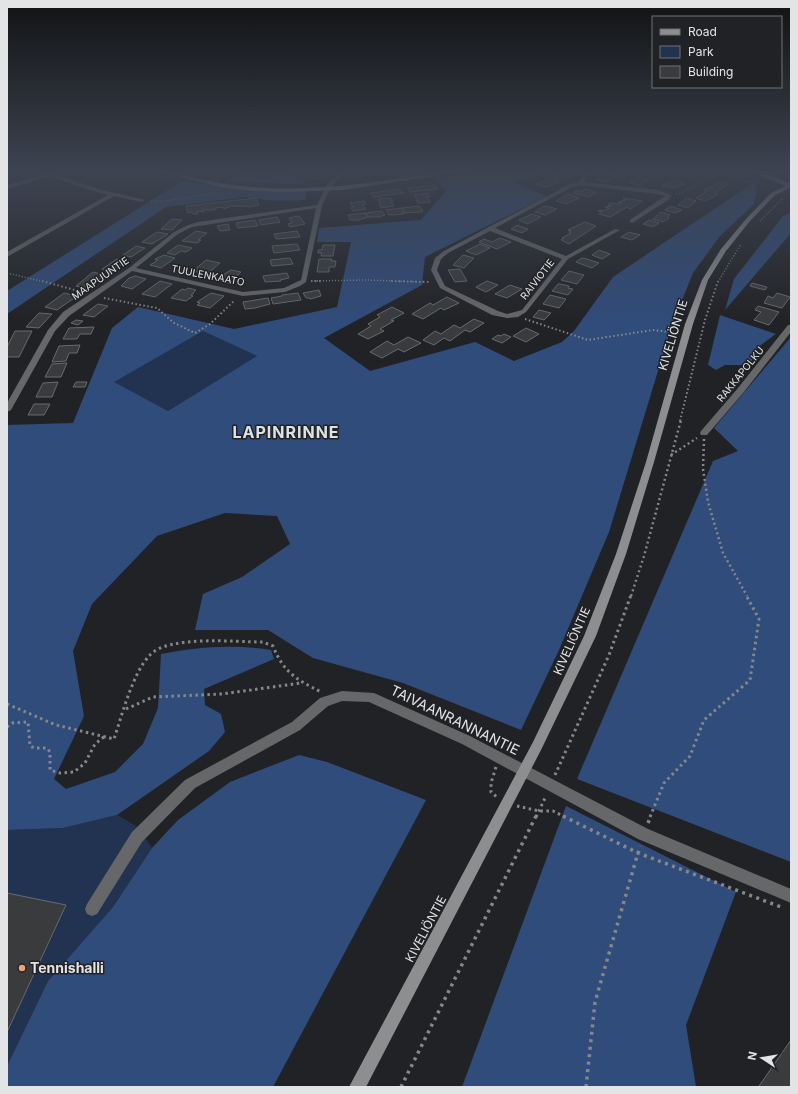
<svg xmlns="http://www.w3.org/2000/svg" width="798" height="1094" font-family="Inter,sans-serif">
<rect width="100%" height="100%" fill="#212225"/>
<!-- green -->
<path fill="#213351" d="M 203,331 L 257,356 L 168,411 L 113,382 Z
M 117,815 L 138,827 L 152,848 L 113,907 L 48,981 L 7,1066 L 7,830 L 63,828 Z"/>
<!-- forest -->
<path fill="#304c7b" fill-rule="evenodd" d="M 246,171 L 276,171 L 274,172 L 308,180 L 303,184 L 225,182 Z
M 508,171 L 543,171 L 514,183 L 547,196 L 425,257 L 422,285 L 324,338 L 370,371 L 475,342 L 514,361 L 562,342 L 574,331 L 613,277 L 753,183 L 757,187 L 754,204 L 720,236 L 693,273 L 672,325 L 609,532 L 559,650 L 521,730 L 403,683 L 313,658 L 268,630 L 195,630 L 203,594 L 242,577 L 290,544 L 277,516 L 225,513 L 157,536 L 92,604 L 73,651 L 84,716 L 54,779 L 66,789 L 115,772 L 143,744 L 158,708 L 161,654 C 197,647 234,644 271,650 L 274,659 L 204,689 L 205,705 L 221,714 L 225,732 L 209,751 L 117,815 L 63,828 L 7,830 L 7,425 L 73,423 L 112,328 L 138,307 L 234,329 L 337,307 L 351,242 L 317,242 L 319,228 L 421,220 L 446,191 L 436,179 ZM 203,331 L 257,356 L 168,411 L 114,382 Z
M 182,181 L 252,191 L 306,191 L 306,200 L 277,201 L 245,197 L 166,207 L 7,314 L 7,291 Z
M 791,212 L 791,233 L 725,310 L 734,279 L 783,216 Z
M 720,315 L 776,334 L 757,348 L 750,365 L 725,365 L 716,370 L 708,365 Z
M 791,337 L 791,862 L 577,779 L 713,461 L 738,451 L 714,428 Z
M 299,755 L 327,762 L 426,800 L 273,1087 L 7,1087 L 7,1066 L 48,981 L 113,907 L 152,848 L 178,820 L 230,782 Z
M 566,806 L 736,892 L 686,1025 L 696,1087 L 462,1087 Z"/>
<!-- building -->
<path fill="#393b3d" stroke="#686a6d" d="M 565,172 L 573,174 L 571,175 L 573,176 L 560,181 L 551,176 Z
M 608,173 L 616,175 L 614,176 L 616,177 L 605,182 L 597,180 L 601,177 L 599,177 Z
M 638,177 L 649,180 L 639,186 L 629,182 Z
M 549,179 L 559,182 L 546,187 L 536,184 Z
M 673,180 L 685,184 L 675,188 L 662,186 Z
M 721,182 L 728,184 L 715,193 L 718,194 L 706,201 L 696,198 L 707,191 L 704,190 Z
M 435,185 L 438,189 L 410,192 L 408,188 Z
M 400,189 L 404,193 L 374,197 L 371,193 Z
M 585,189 L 596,192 L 589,197 L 573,193 L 577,190 L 582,192 Z
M 428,193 L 430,196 L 427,197 L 431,202 L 418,203 L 416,200 L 418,200 L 414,195 Z
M 568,194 L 579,198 L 566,204 L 556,201 Z
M 256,198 L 259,205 L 248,207 L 247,206 L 231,206 L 224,209 L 223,207 L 215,208 L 215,210 L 203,210 L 204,212 L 197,211 L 198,214 L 193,214 L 192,212 L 188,213 L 186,206 Z
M 391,198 L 393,201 L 391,201 L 394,206 L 381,208 L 378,199 Z
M 624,198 L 642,201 L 630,209 L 627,207 L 610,217 L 599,214 L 602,212 L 598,211 L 600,210 L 604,211 L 609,208 L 605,207 L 612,206 L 608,205 L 610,203 L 620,204 L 622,203 L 618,202 L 626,200 L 623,199 Z
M 687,198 L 696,201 L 687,208 L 678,205 Z
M 364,201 L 366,204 L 362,204 L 366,209 L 353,211 L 351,208 L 353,207 L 350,203 Z
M 419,206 L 423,211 L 421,211 L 422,212 L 405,213 L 402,208 Z
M 547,206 L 557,209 L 545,215 L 535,212 L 542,207 Z
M 671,206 L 682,210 L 675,213 L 665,210 Z
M 402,208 L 405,213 L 403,213 L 404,214 L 392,215 L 389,215 L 386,210 Z
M 382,211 L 385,215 L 379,217 L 368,217 L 365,213 Z
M 661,212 L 670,215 L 668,217 L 669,218 L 663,222 L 653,219 Z
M 365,213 L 368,217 L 358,220 L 350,220 L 348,215 Z
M 532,214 L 541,217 L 527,224 L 519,220 Z
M 299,216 L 305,224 L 290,227 L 288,224 L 292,223 L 289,218 Z
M 277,217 L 280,222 L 261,225 L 259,220 Z
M 172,219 L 182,220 L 172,230 L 161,229 Z
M 255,220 L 258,226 L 238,228 L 236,223 Z
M 649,220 L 659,223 L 653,227 L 643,224 Z
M 585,222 L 596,226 L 569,244 L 561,240 L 564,238 L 562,238 L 571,233 L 569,232 L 571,231 L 568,230 Z
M 228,224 L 230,230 L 220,231 L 217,226 Z
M 517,225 L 528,229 L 522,233 L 511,229 Z
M 196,231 L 207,233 L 198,240 L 201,240 L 197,243 L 182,241 Z
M 297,231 L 300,237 L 276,239 L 274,234 Z
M 157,232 L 168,234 L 152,244 L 142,242 Z
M 629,232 L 640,235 L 632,240 L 621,237 Z
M 500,238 L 511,242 L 497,249 L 479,242 L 484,239 L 492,242 Z
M 297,244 L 300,250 L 274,253 L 272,246 Z
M 480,244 L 490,248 L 476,255 L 466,251 Z
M 178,245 L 192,248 L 186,252 L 181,251 L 175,255 L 167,253 Z
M 323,245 L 335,245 L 333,256 L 321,256 L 322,253 L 318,253 L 318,250 L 322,250 Z
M 136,246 L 145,248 L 131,257 L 123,255 Z
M 599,250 L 610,254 L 602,259 L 592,255 Z
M 164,255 L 175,258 L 161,268 L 150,265 L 158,260 L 155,259 Z
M 463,255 L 474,258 L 464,268 L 453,265 Z
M 290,258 L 293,264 L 272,266 L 270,260 Z
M 582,258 L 587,259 L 599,263 L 592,268 L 576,262 Z
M 117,259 L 127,261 L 112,271 L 102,269 Z
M 319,259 L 332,259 L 331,261 L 336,261 L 335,267 L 329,267 L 329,272 L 317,272 Z
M 206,260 L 220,263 L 207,274 L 193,271 Z
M 460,269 L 467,281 L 455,282 L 448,270 Z
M 231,270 L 241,272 L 229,283 L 218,280 L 223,276 L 221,276 Z
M 569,271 L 584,275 L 577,284 L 561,280 Z
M 93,272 L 105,275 L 87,289 L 76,286 Z
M 287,273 L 289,278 L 280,280 L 281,281 L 265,282 L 263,276 Z
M 135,276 L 146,279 L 132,289 L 121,286 L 129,278 Z
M 160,281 L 172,284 L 155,297 L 142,294 Z
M 487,281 L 498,285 L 486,292 L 476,287 Z
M 752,283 L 767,287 L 765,290 L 750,286 Z
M 558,284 L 560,284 L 569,286 L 568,288 L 573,289 L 568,295 L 552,291 Z
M 510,285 L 522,289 L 507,298 L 495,294 Z
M 188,288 L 196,290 L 193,293 L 194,293 L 191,295 L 193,296 L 186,301 L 171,298 L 182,289 L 185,290 Z
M 319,290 L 321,296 L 310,299 L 309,298 L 306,298 L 303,293 Z
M 64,293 L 77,296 L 57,310 L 45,307 Z
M 211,293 L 224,296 L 210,308 L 197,305 L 200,303 L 197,302 Z
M 298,293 L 301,300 L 273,304 L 271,298 L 282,296 L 282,295 Z
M 777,293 L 790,297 L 782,308 L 764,303 L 768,296 L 773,298 Z
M 550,295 L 566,299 L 559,308 L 543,304 Z
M 447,297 L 459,303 L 444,310 L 441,308 L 423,319 L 412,314 L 430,303 L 433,305 Z
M 268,298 L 270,304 L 255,308 L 245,309 L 243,302 Z
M 98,304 L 108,306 L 94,317 L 83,315 Z
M 758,306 L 779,312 L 769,325 L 754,320 L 761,312 L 755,310 Z
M 392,307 L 404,313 L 391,320 L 394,321 L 380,329 L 384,331 L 368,339 L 358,334 L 371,326 L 368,324 L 380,317 L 377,315 Z
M 539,310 L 551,313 L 544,320 L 533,317 Z
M 39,313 L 52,314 L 39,328 L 26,327 Z
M 474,319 L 484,323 L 470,332 L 465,330 L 450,341 L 444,338 L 434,345 L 423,340 L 435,331 L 441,334 L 454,325 L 460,328 Z
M 76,320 L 83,321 L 78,325 L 71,323 Z
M 94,327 L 91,334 L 80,334 L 77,339 L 63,339 L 69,328 Z
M 526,328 L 539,334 L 526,342 L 513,336 Z
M 15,331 L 32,331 L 19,357 L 7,357 L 7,347 Z
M 504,334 L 511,337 L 502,343 L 492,339 L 498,335 L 501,336 Z
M 408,337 L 421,343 L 404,352 L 398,349 L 382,358 L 370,352 L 387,341 L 394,345 Z
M 80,345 L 77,353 L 69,353 L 66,361 L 52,362 L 59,346 Z
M 67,363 L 61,377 L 45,377 L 52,364 Z
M 58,382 L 52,397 L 36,397 L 43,383 Z
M 76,382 L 87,382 L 85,387 L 73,387 Z
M 34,404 L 50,404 L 44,415 L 28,415 Z
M 7,893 L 66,905 L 7,1032 Z
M 791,1040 L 791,1087 L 759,1087 L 759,1086 Z"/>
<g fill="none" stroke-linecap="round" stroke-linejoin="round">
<!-- path-far4 -->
<path stroke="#868789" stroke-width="1.5" stroke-dasharray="1 2" stroke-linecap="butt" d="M 124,171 L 153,177
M 284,171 L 325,180
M 318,179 L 331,171
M 676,194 L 681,193 L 717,174 L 761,184
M 151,201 L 165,201 L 217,193
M 760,221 L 783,198
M 7,273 L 45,282
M 311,281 L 366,280 L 423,282
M 718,282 L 741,244"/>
<!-- path-far3 -->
<path stroke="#868789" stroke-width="2" stroke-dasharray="1.5 2.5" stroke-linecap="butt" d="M 42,281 L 82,292
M 311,281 L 322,281
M 391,281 L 430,282
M 104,298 L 157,308 L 174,323 L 195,333 L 210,324 L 234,301
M 525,319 L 588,340 L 653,330 L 678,333
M 680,421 L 705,320 L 718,281"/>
<!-- path-far2 -->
<path stroke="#868789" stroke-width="2.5" stroke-dasharray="2 3" stroke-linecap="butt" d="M 704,439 L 703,469 L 708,502 L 723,553 L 747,596
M 671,455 L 697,438
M 631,596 L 644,556 L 681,420"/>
<!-- path-far1 -->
<path stroke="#868789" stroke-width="3" stroke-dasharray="2.5 3.5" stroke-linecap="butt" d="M 7,704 L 56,725 L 114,739 C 122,715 133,672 150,655 C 168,635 236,642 263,642 L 273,646 C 284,673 296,679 321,692
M 126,709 L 153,697 L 222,694 L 301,683
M 7,727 L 12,723 L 28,722 L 30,746 L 34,748 L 47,748 L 50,752 L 50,770 L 60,773 L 74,772 L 85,763 L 95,744 L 105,736
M 496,767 L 491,783 L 491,792 L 498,798
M 555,775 L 609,655 L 631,595
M 517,806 L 539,811 L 553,811 L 565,817
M 536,817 L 546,796
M 650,817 L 664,783 L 690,756 L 704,720 L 750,680 L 759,619 L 746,595"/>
<!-- path -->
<path stroke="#868789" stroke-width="3.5" stroke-dasharray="3 4.5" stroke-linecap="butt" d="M 563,816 L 638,853 L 781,907
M 648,823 L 651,816
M 401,1087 L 536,816
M 586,1087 L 595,1002 L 640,846"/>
<!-- street -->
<path fill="#666768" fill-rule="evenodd" d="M 54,171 L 59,172 L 55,174 L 98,189 L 145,200 L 142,202 L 114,196 L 7,257 L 7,252 L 108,195 L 83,188 L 50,176 L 7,189 L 7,185 Z
M 341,171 L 347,171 L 331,187 L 322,206 L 306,282 L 300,286 L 285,292 L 243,296 L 132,271 L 69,316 L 55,331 L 11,410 L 7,412 L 7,403 L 48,330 L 63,312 L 129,268 L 174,232 L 188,225 L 198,222 L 317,205 L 327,185 ZM 316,208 L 301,280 L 284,288 L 243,292 L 136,268 L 178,234 L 192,227 Z
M 587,171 L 593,171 L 584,182 L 658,190 L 671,195 L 668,200 L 632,223 L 630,222 L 630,220 L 665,196 L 657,194 L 580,185 L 572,187 L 495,228 L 566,256 L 615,229 L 620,230 L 568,259 L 526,312 L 518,317 L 507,318 L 492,315 L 440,288 L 431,270 L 435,258 L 444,251 L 568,185 L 578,182 ZM 490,231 L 562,259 L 522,310 L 507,314 L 498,311 L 445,286 L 437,270 L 441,259 L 448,253 Z
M 788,325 L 791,325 L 791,332 L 744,392 L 707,435 L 701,435 L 700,433 L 701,431 L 738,388 Z
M 342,691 L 374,693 L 470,736 L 648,829 L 791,889 L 791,903 L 638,839 L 462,744 L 369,702 L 342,701 L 328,706 L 300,730 L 195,788 L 142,842 L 97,914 L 92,916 L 87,914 L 85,909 L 87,904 L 132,832 L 185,780 L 292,722 L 320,698 Z"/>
<!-- secondary -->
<path fill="#8d8e90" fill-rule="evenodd" d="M 154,171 L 163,171 C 192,177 222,185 252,187 C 320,193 387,180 454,171 L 466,171 L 343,190 L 287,192 L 252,191 L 221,187 Z
M 748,171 C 764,169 776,180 791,183 L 791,187 L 775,195 L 750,221 L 726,251 L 708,280 L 693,324 L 654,462 L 626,554 L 596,636 L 541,750 L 366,1087 L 349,1087 L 533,742 L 584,636 L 616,554 L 646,462 L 685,324 L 702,280 L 721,249 L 746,219 L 771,193 L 786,186 Z
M 762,171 L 775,171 L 784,173 C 779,176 765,174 762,171 Z"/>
</g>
<!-- sky -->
<linearGradient id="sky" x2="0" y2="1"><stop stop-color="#121314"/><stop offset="0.53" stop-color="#3d4451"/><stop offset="1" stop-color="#3d4451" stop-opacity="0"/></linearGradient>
<rect width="798" height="324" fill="url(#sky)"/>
<!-- markers -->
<circle fill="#efa378" stroke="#212225" stroke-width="1.5" cx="22" cy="968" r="4"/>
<g text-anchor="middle" stroke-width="3" stroke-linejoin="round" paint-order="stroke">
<!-- far-street labels -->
<g font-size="10" fill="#e3e4e6" stroke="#212225">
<text transform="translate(208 275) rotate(11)" y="4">TUULENKAATO</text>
<text transform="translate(100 278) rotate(-35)" y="4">MAAPUUNTIE</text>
<text transform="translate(537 279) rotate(-52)" y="4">RAIVIOTIE</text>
<text transform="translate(740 374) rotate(-51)" y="4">RAKKAPOLKU</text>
</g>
<!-- street labels -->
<g font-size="12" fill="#e3e4e6" stroke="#212225">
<text transform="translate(673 335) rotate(-73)" y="4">KIVELIÖNTIE</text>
<text transform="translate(572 641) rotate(-66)" y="4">KIVELIÖNTIE</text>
<text transform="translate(426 929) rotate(-62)" y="4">KIVELIÖNTIE</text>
</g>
<!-- near-street labels -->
<g font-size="14" fill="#e3e4e6" stroke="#212225">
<text transform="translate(455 720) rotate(26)" y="5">TAIVAANRANNANTIE</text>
</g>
<!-- near-poi labels -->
<g font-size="14" font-weight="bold" fill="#e3e4e6" stroke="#212225" text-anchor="start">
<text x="30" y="973">Tennishalli</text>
</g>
<!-- district labels -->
<g font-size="16" font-weight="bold" letter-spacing="1" fill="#dfe2e5" stroke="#212225">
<text x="286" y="438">LAPINRINNE</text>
</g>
</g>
<!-- border -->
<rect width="798" height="1094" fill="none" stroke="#e3e4e6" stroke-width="16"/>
<!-- legend -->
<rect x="652" y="16" width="130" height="72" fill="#212225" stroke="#6f7072"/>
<rect x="660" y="29" width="20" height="6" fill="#8d8e90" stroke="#6f7072"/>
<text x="688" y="36" font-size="12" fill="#e3e4e6">Road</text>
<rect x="660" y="46" width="20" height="12" fill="#213351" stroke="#6f7072"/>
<text x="688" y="56" font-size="12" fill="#e3e4e6">Park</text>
<rect x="660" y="66" width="20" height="12" fill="#393b3d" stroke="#6f7072"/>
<text x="688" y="76" font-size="12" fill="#e3e4e6">Building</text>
<!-- north arrow -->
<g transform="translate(762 1058) rotate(282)" stroke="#212225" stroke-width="3" paint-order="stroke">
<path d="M0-3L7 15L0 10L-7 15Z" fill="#e3e4e6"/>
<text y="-6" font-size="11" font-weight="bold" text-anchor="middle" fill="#e3e4e6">N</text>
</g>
</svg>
